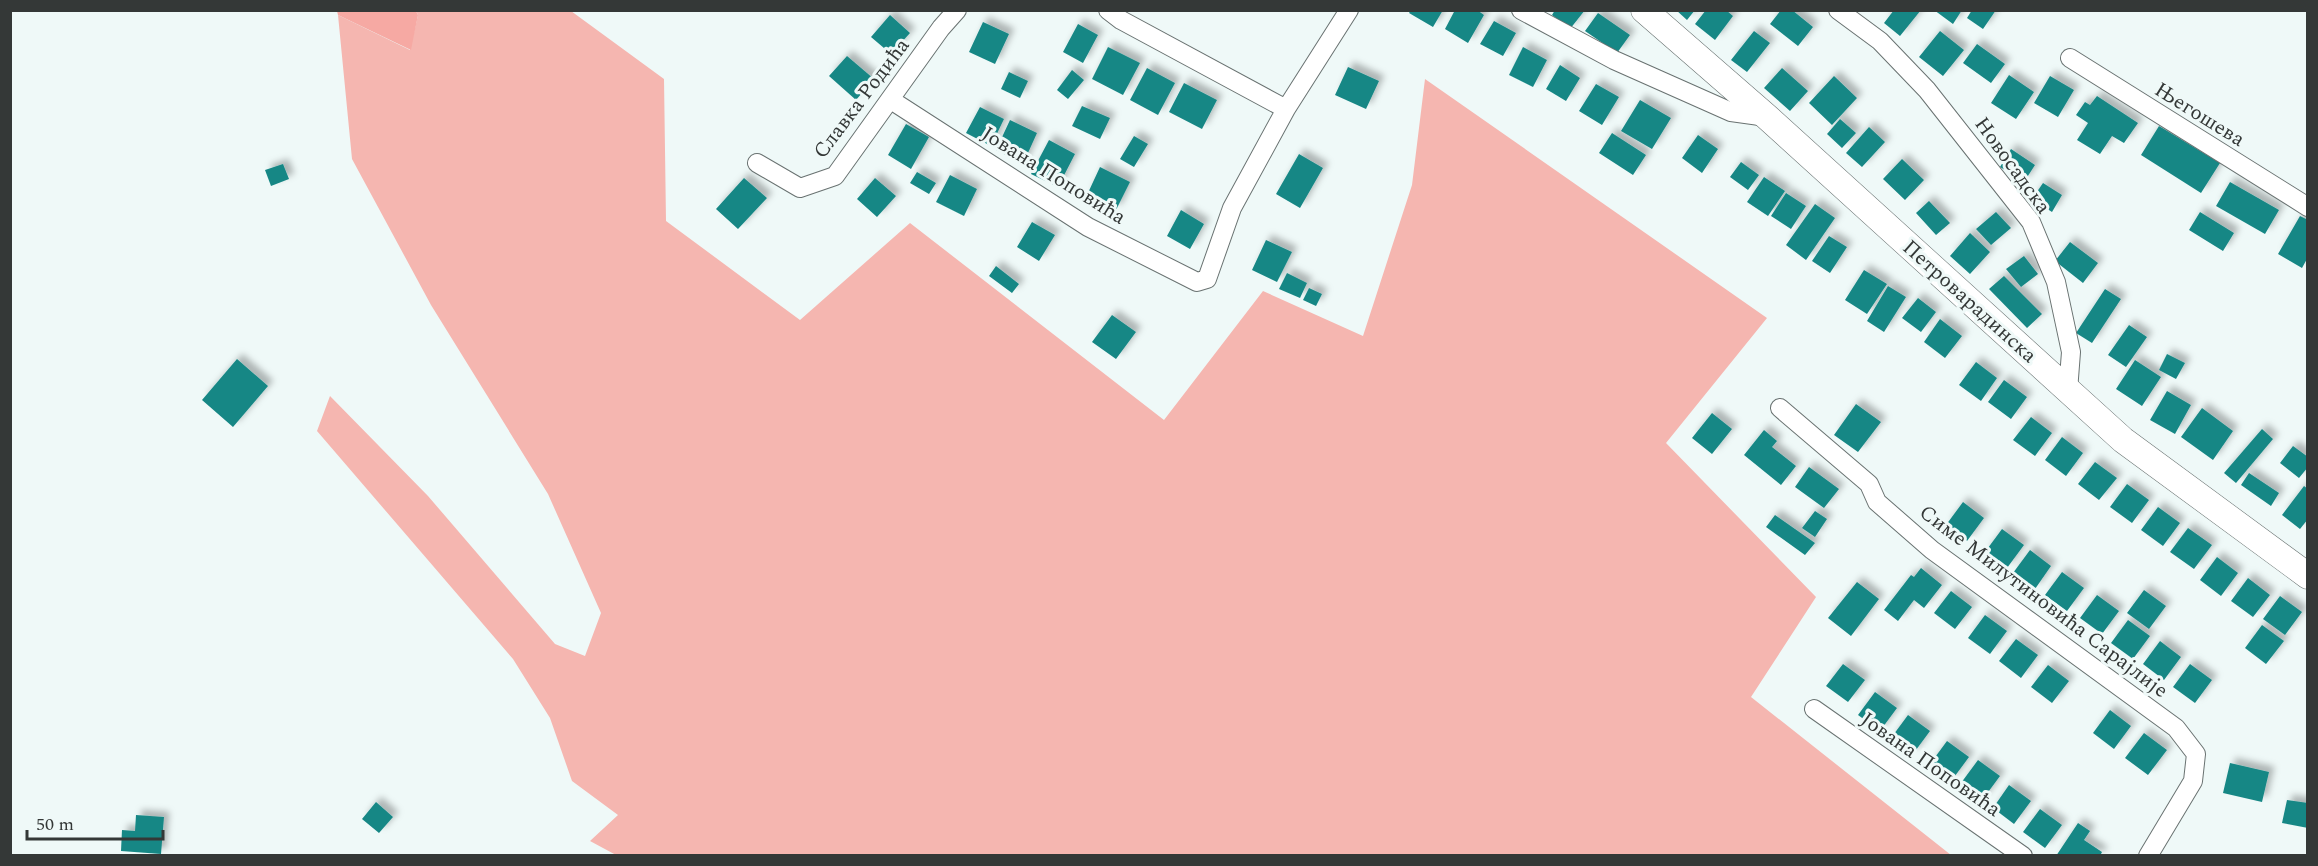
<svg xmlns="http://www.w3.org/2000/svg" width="2318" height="866" font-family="Spectral,serif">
<defs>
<filter id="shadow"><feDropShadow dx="5.5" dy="-5.5" stdDeviation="3" flood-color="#0004"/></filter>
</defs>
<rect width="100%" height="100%" fill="#eff9f8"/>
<!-- green -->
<path fill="#f5b6b0" d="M 416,11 L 571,11 L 664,79 L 666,221 L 800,320 L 910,223 L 1164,420 L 1263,291 L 1363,336 L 1412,185 L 1425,79 L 1767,318 L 1666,443 L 1816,597 L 1751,697 L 1951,855 L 616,855 L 590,841 L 618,815 L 572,781 L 550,718 L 513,659 L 317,431 L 330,396 L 428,496 L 555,644 L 585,656 L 601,613 L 548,494 L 431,305 L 352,159 L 338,15 L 410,50 L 418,15 Z"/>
<!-- forest -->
<path fill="#f6a9a3" d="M 337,11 L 416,11 L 418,15 L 411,50 L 338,15 Z"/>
<!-- building -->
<path fill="#178785" filter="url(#shadow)" d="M 1411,10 L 1443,10 L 1433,27 L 1409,13 Z
M 1455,10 L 1477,10 L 1484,15 L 1468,43 L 1445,29 Z
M 1555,10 L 1585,10 L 1570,29 L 1552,15 Z
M 1676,10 L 1695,10 L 1687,20 Z
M 1706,10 L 1726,10 L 1733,16 L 1715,40 L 1695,24 Z
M 1781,10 L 1792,10 L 1813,27 L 1798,46 L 1770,24 Z
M 1894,10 L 1921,10 L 1900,36 L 1884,23 Z
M 1934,10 L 1962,10 L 1953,24 Z
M 1972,10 L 1996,10 L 1983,29 L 1967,18 Z
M 1598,13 L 1630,35 L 1617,53 L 1585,31 Z
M 890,15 L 910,33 L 891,54 L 871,37 Z
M 1494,21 L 1516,33 L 1503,56 L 1480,44 Z
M 983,22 L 1009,34 L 995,64 L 969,52 Z
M 1078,24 L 1098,35 L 1083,63 L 1063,52 Z
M 1754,31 L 1770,43 L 1747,72 L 1731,60 Z
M 1940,31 L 1964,50 L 1943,76 L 1919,57 Z
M 1977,44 L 2005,64 L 1991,83 L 1963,63 Z
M 1108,47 L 1140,63 L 1123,95 L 1092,79 Z
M 1523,47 L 1547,60 L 1533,87 L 1509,75 Z
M 847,56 L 874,79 L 856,100 L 829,76 Z
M 1560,65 L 1580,78 L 1566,101 L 1546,89 Z
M 1348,67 L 1379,81 L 1366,109 L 1335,95 Z
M 1147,68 L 1175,83 L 1158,115 L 1130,100 Z
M 1782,68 L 1808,91 L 1790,111 L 1764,88 Z
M 1072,70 L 1084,80 L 1068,99 L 1057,90 Z
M 1009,72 L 1028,81 L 1020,98 L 1001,89 Z
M 2009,75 L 2034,92 L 2016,119 L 1991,103 Z
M 1834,76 L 1857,98 L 1832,125 L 1809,103 Z
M 2050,76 L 2074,90 L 2058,117 L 2034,103 Z
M 1184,83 L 1217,100 L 1202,129 L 1169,112 Z
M 1596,84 L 1619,97 L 1602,125 L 1579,111 Z
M 2097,96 L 2138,123 L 2124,143 L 2112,136 L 2100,154 L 2077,140 L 2088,123 L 2076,115 L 2085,102 L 2090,105 Z
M 1640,100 L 1671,118 L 1652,149 L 1621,131 Z
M 1082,106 L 1110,118 L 1100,139 L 1072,126 Z
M 980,107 L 1004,119 L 991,146 L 966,133 Z
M 1840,119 L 1856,133 L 1842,148 L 1827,134 Z
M 1010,120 L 1037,133 L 1023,164 L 996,150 Z
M 906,124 L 929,137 L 911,169 L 888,155 Z
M 2159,126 L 2220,163 L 2201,193 L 2141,155 Z
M 1869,127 L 1885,142 L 1862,167 L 1846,153 Z
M 1612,133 L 1646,155 L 1633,175 L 1599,153 Z
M 1698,135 L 1718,149 L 1702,173 L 1682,158 Z
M 1134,136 L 1148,144 L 1134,167 L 1120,159 Z
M 1049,140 L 1075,154 L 1058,187 L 1031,174 Z
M 2011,149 L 2035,165 L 2024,182 L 2000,167 Z
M 1299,154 L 1323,168 L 1300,208 L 1276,194 Z
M 1902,159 L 1924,180 L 1905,200 L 1883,179 Z
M 1741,162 L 1759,175 L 1748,190 L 1730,177 Z
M 283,164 L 289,179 L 271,186 L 265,170 Z
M 1100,167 L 1130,182 L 1116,210 L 1087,195 Z
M 917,172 L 936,183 L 929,194 L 910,183 Z
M 950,175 L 977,189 L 964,216 L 936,202 Z
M 1764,177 L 1785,191 L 1768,216 L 1747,202 Z
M 744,178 L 767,198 L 738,229 L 716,209 Z
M 875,178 L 896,196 L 877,217 L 857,199 Z
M 2230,182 L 2279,210 L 2265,234 L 2216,206 Z
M 2043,183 L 2062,195 L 2052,212 L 2032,199 Z
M 1786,193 L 1806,206 L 1791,229 L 1771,216 Z
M 1929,201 L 1950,223 L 1936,235 L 1916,213 Z
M 1815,204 L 1835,218 L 1806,260 L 1786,245 Z
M 1181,210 L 1204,224 L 1190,249 L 1167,236 Z
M 1996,212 L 2011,228 L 1991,245 L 1976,229 Z
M 2200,212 L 2234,233 L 2223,251 L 2189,230 Z
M 2300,216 L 2308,220 L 2308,257 L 2302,268 L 2278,254 Z
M 1032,222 L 1055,235 L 1039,261 L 1017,247 Z
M 1970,233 L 1990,252 L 1970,274 L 1950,256 Z
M 1829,236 L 1847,247 L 1830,273 L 1812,261 Z
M 1266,240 L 1292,252 L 1277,282 L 1252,270 Z
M 2070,242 L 2098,263 L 2083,283 L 2055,261 Z
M 2024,256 L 2038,274 L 2021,287 L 2006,269 Z
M 996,266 L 1019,284 L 1012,293 L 989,276 Z
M 1864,270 L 1887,284 L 1867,314 L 1845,300 Z
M 1287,273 L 1307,283 L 1300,298 L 1279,289 Z
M 2004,276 L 2042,314 L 2027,328 L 1989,289 Z
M 1888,286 L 1906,297 L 1884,332 L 1867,321 Z
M 1309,288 L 1322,294 L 1316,306 L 1303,300 Z
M 2105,289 L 2121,299 L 2092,343 L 2076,333 Z
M 1918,298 L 1936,312 L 1921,332 L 1902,318 Z
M 1112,315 L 1136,332 L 1116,359 L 1092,342 Z
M 1940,319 L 1962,336 L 1945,358 L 1924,342 Z
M 2129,325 L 2147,337 L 2126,367 L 2108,355 Z
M 2167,354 L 2185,363 L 2176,379 L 2159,370 Z
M 237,359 L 268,386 L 233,427 L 202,400 Z
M 2135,360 L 2161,377 L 2142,406 L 2116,389 Z
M 1976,362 L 1997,378 L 1981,401 L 1959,385 Z
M 2004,380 L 2027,397 L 2011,419 L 1988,402 Z
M 2167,391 L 2191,405 L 2175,434 L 2150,420 Z
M 1856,404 L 1881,422 L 1858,452 L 1834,435 Z
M 2202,408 L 2233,431 L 2213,460 L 2181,437 Z
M 1712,413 L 1732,429 L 1712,454 L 1692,438 Z
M 2031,417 L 2052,433 L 2035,456 L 2013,440 Z
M 2262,429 L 2273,439 L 2236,483 L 2224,473 Z
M 1764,430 L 1777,441 L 1772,447 L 1796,466 L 1781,485 L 1744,455 Z
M 2062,437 L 2083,453 L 2066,476 L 2045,460 Z
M 2293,446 L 2308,457 L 2308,467 L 2299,478 L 2280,463 Z
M 2095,462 L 2117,478 L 2099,500 L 2078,484 Z
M 1809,467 L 1839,489 L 1824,508 L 1795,487 Z
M 2249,473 L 2279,493 L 2271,506 L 2241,485 Z
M 2127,484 L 2149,500 L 2132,523 L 2110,507 Z
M 2304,486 L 2308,489 L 2308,519 L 2300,529 L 2282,515 Z
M 1963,502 L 1984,518 L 1967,541 L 1946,525 Z
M 2158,507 L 2180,523 L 2163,546 L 2141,530 Z
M 1815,511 L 1827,519 L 1815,537 L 1802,528 Z
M 1775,515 L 1815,543 L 1805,555 L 1766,527 Z
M 2188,528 L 2212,545 L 2194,569 L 2170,552 Z
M 2002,529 L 2024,545 L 2007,568 L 1985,552 Z
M 2030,550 L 2051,566 L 2035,589 L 2013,573 Z
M 2217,557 L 2238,573 L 2221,596 L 2200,580 Z
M 1921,568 L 1942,585 L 1924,608 L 1914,600 L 1898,621 L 1884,610 L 1911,575 L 1914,577 Z
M 2062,572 L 2084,588 L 2067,611 L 2045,595 Z
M 2248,578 L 2270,595 L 2253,617 L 2231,601 Z
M 1857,582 L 1879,599 L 1851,636 L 1828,618 Z
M 2144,590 L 2166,606 L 2149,629 L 2127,613 Z
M 1951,591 L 1972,607 L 1955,629 L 1934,613 Z
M 2097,595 L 2119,611 L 2102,634 L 2080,618 Z
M 2280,596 L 2302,612 L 2285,635 L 2263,619 Z
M 1985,615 L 2007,631 L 1990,654 L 1968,638 Z
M 2128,620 L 2150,636 L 2133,659 L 2111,643 Z
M 2262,625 L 2284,641 L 2266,664 L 2245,648 Z
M 2016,639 L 2038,655 L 2021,678 L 1999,661 Z
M 2160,641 L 2181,657 L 2164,680 L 2143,664 Z
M 1843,664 L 1865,680 L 1848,702 L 1826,686 Z
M 2190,664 L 2212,680 L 2195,703 L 2173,687 Z
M 2048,665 L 2069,681 L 2052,703 L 2031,687 Z
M 1875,692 L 1897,708 L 1880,731 L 1858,715 Z
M 2110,710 L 2131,726 L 2114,749 L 2093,733 Z
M 1908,715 L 1930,731 L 1913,754 L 1891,738 Z
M 2144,733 L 2167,750 L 2148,775 L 2125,758 Z
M 1947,741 L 1969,757 L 1952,780 L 1930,764 Z
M 1978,760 L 2000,776 L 1983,799 L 1961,783 Z
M 2230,763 L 2269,772 L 2262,802 L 2223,793 Z
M 2009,785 L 2031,801 L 2014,824 L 1993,808 Z
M 2287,800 L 2308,803 L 2308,828 L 2282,823 Z
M 376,802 L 393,817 L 379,833 L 362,819 Z
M 2040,809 L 2062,825 L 2045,848 L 2023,832 Z
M 136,815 L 164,817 L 161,854 L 121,851 L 122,830 L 135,831 Z
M 2078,823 L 2090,831 L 2084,840 L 2102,852 L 2100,856 L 2056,856 Z"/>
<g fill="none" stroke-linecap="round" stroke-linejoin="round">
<defs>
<path id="street" d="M 1108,10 L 1121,20 L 1286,109
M 1521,10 L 1614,60 L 1731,112 L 1767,117
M 1838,10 L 1880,41 L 1927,90 L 2031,222 L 2056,282 L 2071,352 L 2068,391
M 2070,58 L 2308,207
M 891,100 L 1088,227 L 1197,282 L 1207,279 L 1232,208 L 1286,109 L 1349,10
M 757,163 L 800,188 L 835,176 L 941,28 L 957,10
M 1780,408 L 1869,484 L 1877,502 L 1932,550 L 2176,728 L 2196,754 L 2193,781 L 2148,856
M 1814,709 L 2023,856"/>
<path id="secondary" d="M 1644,10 L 1767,117 L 2123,440 L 2308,576"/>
</defs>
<!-- street casing -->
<use href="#street" stroke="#697271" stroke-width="20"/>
<!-- secondary casing -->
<use href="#secondary" stroke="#697271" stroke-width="27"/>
<!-- street -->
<use href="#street" stroke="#fff" stroke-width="18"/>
<!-- secondary -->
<use href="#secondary" stroke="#fff" stroke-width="26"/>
</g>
<g text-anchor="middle" stroke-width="6" stroke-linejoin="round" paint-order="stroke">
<!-- street labels -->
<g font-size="21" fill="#343837" stroke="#eff9f8">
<text transform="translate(861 98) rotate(-53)" y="7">Славка Родића</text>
<text transform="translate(2200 114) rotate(32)" y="7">Његошева</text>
<text transform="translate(2013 165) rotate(54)" y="7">Новосадска</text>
<text transform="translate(1054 175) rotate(32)" y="7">Јована Поповића</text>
<text transform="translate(1970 301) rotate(42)" y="7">Петроварадинска</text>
<text transform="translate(2044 601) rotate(37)" y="7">Симе Милутиновића Сарајлије</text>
<text transform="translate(1931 764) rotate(35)" y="7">Јована Поповића</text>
</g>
</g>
<!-- border -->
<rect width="2318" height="866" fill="none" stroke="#343837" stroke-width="24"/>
<!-- scale -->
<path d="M27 830v9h136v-9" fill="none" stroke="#343837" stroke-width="3"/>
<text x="36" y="830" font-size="18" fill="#343837" stroke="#eff9f8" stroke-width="4.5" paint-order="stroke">50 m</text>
</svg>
